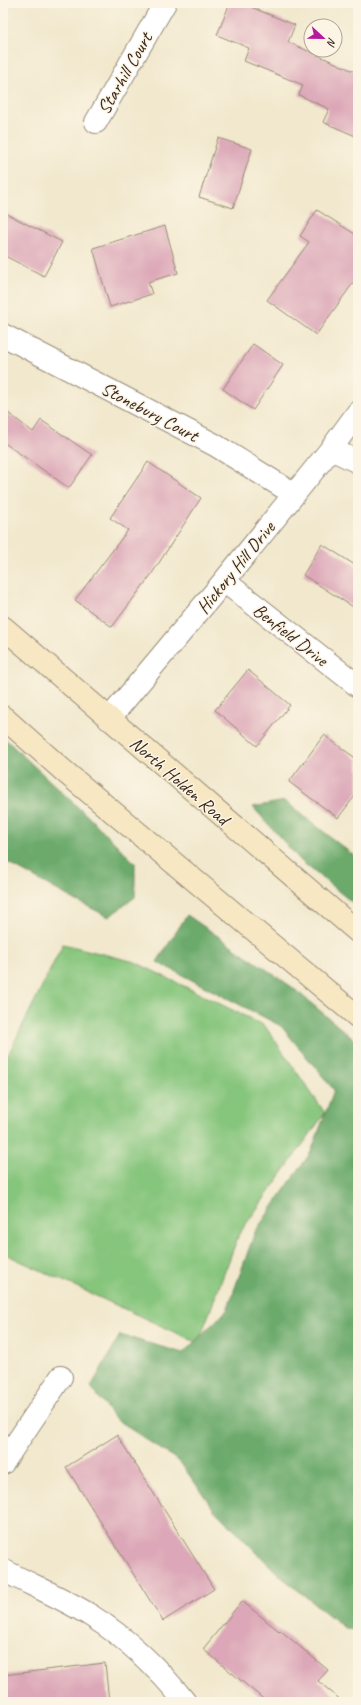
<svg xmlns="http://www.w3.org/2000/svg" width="361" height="1705" font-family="Caveat,sans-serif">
<rect width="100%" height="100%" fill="#fcf5e5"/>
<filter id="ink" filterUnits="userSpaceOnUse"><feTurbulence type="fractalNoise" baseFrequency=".025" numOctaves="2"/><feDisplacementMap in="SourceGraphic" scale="8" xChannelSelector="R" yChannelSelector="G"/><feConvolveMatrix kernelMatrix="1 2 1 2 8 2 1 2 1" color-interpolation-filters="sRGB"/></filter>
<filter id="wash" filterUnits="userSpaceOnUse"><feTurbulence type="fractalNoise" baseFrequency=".012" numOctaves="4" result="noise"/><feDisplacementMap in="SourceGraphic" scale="16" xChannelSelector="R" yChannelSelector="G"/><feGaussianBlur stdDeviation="0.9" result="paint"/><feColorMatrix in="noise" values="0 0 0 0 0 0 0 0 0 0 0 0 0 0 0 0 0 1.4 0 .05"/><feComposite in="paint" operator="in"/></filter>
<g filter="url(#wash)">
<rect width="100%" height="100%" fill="#f1e8cd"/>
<!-- green -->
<path fill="#85c57c" stroke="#60784d" d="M 63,944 L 135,962 L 265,1026 L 325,1113 L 239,1234 L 198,1343 L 3,1253 L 3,1065 Z"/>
<!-- forest -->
<path fill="#6caa6c" stroke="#546a45" d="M 3,737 L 96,824 L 135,863 L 135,897 L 109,917 L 73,899 L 3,860 Z
M 285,801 L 358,859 L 358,907 L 301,861 L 253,807 Z
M 187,915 L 292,987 L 358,1043 L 358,1630 L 346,1629 L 279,1575 L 215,1511 L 180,1462 L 114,1418 L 91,1387 L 120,1335 L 183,1353 L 227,1310 L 255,1232 L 311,1152 L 334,1090 L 281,1026 L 157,962 Z"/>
<g id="blocks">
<!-- building -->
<path fill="#dca7b8" d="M 230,3 L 241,3 L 295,25 L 288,42 L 358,73 L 358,137 L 323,122 L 329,109 L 299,95 L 303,85 L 244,61 L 249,48 L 217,35 Z
M 218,138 L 252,149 L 233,208 L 199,197 Z
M 317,210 L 358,236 L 358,276 L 316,335 L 267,300 L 309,242 L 300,236 Z
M 3,212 L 62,242 L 44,276 L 3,255 Z
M 165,226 L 178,273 L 148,282 L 152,294 L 110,307 L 93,248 Z
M 253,344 L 283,365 L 253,410 L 223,389 Z
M 3,409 L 33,432 L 41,420 L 92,455 L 69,488 L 3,442 Z
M 148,462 L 201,498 L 151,575 L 112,627 L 75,600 L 128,530 L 110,518 Z
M 322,544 L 358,567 L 358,610 L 303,575 Z
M 248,670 L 290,705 L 257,746 L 215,710 Z
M 324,735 L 358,760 L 358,792 L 338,818 L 289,782 Z
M 117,1435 L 214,1589 L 163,1621 L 66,1467 Z
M 242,1601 L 279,1631 L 280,1630 L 328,1670 L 318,1681 L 343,1702 L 267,1702 L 203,1649 Z
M 105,1663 L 109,1702 L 3,1702 L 3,1675 Z"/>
</g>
</g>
<g filter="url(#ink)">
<use href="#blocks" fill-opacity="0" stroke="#968976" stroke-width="1"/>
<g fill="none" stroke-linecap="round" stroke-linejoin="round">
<defs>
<path id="minor" d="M 96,122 L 165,3
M 3,335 L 215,445 L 294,494
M 331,449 L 358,462
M 224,581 L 358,686
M 109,719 L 224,581 L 331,449 L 358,412
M 3,1463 L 61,1377
M 3,1570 C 33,1586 65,1599 93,1617 C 129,1640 159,1669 185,1702"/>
<path id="secondary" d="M 3,627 L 358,932
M 3,717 L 65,772 L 358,1017"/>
</defs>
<!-- minor casing -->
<use href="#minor" stroke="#968976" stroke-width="24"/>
<!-- secondary casing -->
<use href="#secondary" stroke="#968976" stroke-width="24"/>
<!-- minor -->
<use href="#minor" stroke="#fff" stroke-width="22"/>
<!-- secondary -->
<use href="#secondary" stroke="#f7e8c3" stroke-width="22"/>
</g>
</g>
<g text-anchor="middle" stroke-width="3" stroke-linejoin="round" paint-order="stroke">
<!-- street labels -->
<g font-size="19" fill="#3b2a1e" stroke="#fcf5e5">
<text transform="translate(124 73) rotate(-60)" y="7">Starhill Court</text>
<text transform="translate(150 411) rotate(28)" y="7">Stonebury Court</text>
<text transform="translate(235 567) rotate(-51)" y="7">Hickory Hill Drive</text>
<text transform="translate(291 634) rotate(38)" y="7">Benfield Drive</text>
<text transform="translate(180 780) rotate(41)" y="7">North Holden Road</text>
</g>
</g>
<!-- margin -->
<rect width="361" height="1705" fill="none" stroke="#fcf5e5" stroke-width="16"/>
<!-- north arrow -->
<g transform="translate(323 38) rotate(112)"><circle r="19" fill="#fcf5e5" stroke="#afa495"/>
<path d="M0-3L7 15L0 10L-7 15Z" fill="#b5179e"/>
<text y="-6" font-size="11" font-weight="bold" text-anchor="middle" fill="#3b2a1e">N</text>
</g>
</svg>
